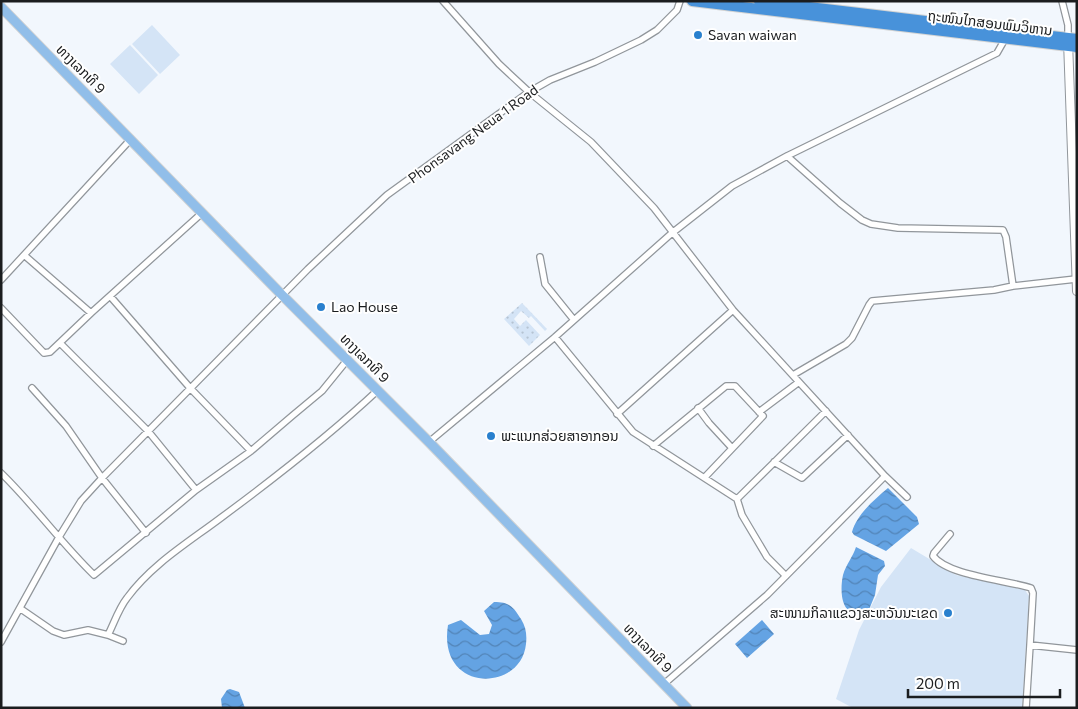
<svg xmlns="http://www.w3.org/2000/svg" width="1078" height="709" font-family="Commissioner,'Noto Sans Lao',sans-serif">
<defs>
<pattern id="green-dots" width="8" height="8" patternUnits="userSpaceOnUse" patternTransform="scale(1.25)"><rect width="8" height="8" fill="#d4e4f6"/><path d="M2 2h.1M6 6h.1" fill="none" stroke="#b5c3d2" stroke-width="1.8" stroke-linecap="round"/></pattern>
<pattern id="water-waves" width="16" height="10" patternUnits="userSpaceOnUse" patternTransform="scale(1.25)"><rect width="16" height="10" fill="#64a3e3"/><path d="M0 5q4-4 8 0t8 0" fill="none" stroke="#5284b7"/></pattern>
</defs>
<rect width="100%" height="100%" fill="#f2f7fd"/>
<!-- green -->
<path fill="url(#green-dots)" d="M 522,303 L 547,329 L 545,331 L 531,316 L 529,318 L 521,311 L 514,319 L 520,326 L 526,320 L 540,335 L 529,346 L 504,319 Z"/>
<!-- pitch -->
<path fill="#d4e4f6" d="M 152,25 L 180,55 L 160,74 L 132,44 Z
M 130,45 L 158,75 L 139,94 L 110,64 Z
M 911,548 L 956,575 L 1025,590 L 1029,596 L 1022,708 L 853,708 L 836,699 L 859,630 L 881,587 Z"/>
<!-- water -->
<path fill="url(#water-waves)" d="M 888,488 L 917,517 L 919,524 L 886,551 L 854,535 L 852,532 C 857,514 875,499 888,488 Z
M 856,547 L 884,561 L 885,566 L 878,575 L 875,595 L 868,612 C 842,622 839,594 843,575 C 846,564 853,557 856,547 Z
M 494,602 C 509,602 513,606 521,619 C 526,627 527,635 526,644 C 521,693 437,693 448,625 L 461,620 L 480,635 L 489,634 L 492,625 L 484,611 Z
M 762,620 L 774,634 L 747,658 L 735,644 Z
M 230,689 L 239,692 L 245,708 L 222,708 L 221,699 L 227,690 Z"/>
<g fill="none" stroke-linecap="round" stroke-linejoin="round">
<defs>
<path id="street" d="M 443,1 L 499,64 L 529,92 L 591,142 L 654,208 L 733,310 L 885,476 L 907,497
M 1062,1 L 1068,25 L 1068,37
M 787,156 L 840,203 L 862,220 L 871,224 L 898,228 L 1003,230 L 1006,237 L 1013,286
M 24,255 L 91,313
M 540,257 L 545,284 L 574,320
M 1,280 L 131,139
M 110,296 L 191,389 L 251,451
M 1,308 L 44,353 L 50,352 L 91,313 L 202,213
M 555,337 L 633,432 L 737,499 L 742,515 L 767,557 L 786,576
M 60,343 L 148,431 L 196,490
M 793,375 L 846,344 L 852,338 L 869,305 L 872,301 L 994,290 L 1013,286 L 1076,279
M 32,388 L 66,426 L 102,478 L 146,533
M 698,408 L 709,423 L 732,448
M 759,412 L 799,382
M 617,414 L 733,310
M 429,442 L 555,337 L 672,233 L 732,186 L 787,156 L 997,53 L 1005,39
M 653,446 L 726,386 L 735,386 L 763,416 L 705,477
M 774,462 L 802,478 L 848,435
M 1,473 C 34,505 61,543 94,575 L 196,490 L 251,451 L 292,416 L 322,391 L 348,359
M 737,499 L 826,411
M 950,534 L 934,553 L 933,556 C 948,576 1007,580 1031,588 L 1033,593 L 1030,645
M 21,609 L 53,631 L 64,635 L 88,630 L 108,635 L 123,641
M 108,635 C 114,623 119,608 127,598 C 152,564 189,542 222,517 C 276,477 329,436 378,390
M 1,642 L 59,537 L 81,501 L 102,478 L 308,269 L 387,195 L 529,92 L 550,80 L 595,62 L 641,40 L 657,30 L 677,10 L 680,1
M 664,684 L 767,595 L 885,476
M 1026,708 L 1030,645 L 1077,650"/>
<path id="secondary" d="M 1068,41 L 1077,291"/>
<path id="primary" d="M 1,7 L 283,296 L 429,442 L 687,708"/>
<path id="highway" d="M 692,1 L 1077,47
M 759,1 L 1077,39"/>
</defs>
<!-- street casing -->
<use href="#street" stroke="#91969b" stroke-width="8"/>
<!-- secondary casing -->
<use href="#secondary" stroke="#91969b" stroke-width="10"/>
<!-- primary casing -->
<use href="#primary" stroke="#d1d2d2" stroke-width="11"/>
<!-- highway casing -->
<use href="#highway" stroke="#d1d2d2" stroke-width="12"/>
<!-- street -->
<use href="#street" stroke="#fff" stroke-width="5.5"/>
<!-- secondary -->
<use href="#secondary" stroke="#fff" stroke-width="8"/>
<!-- primary -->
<use href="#primary" stroke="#91bee9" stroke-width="9"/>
<!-- highway -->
<use href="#highway" stroke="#4892da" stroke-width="10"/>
</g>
<!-- markers -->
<g fill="#2980ce" stroke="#fff" stroke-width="2">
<circle cx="698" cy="35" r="5"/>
<circle cx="321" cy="307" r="5"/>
<circle cx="491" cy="436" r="5"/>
<circle cx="948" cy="613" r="5"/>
</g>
<g text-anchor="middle" stroke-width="4" stroke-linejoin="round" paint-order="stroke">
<!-- street labels -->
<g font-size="14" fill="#1b1d1f" stroke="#fff">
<text transform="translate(990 23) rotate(7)" y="5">ຖະໜົນໄກສອນພົມວິຫານ</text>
<text transform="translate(81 69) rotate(45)" y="5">ທາງເລກທີ 9</text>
<text transform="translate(473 134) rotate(-36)" y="5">Phonsavang Neua 1 Road</text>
<text transform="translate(365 358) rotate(45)" y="5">ທາງເລກທີ 9</text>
<text transform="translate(648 648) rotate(46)" y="5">ທາງເລກທີ 9</text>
</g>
<!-- poi labels -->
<g font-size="14" fill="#1b1d1f" stroke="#fff" text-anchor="start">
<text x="708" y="40">Savan waiwan</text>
<text x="331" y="312">Lao House</text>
<text x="501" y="441">ພະແນກສ່ວຍສາອາກອນ</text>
<text x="938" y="618" text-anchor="end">ສະໜາມກິລາແຂວງສະຫວັນນະເຂດ</text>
</g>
</g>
<!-- border -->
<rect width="1078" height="709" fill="none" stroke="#1b1d1f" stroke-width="5"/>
<!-- scale -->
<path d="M908 689v8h152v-8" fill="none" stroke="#1b1d1f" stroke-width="2.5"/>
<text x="916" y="689" font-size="15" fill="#1b1d1f" stroke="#ffffff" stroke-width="4" paint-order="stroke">200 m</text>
</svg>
